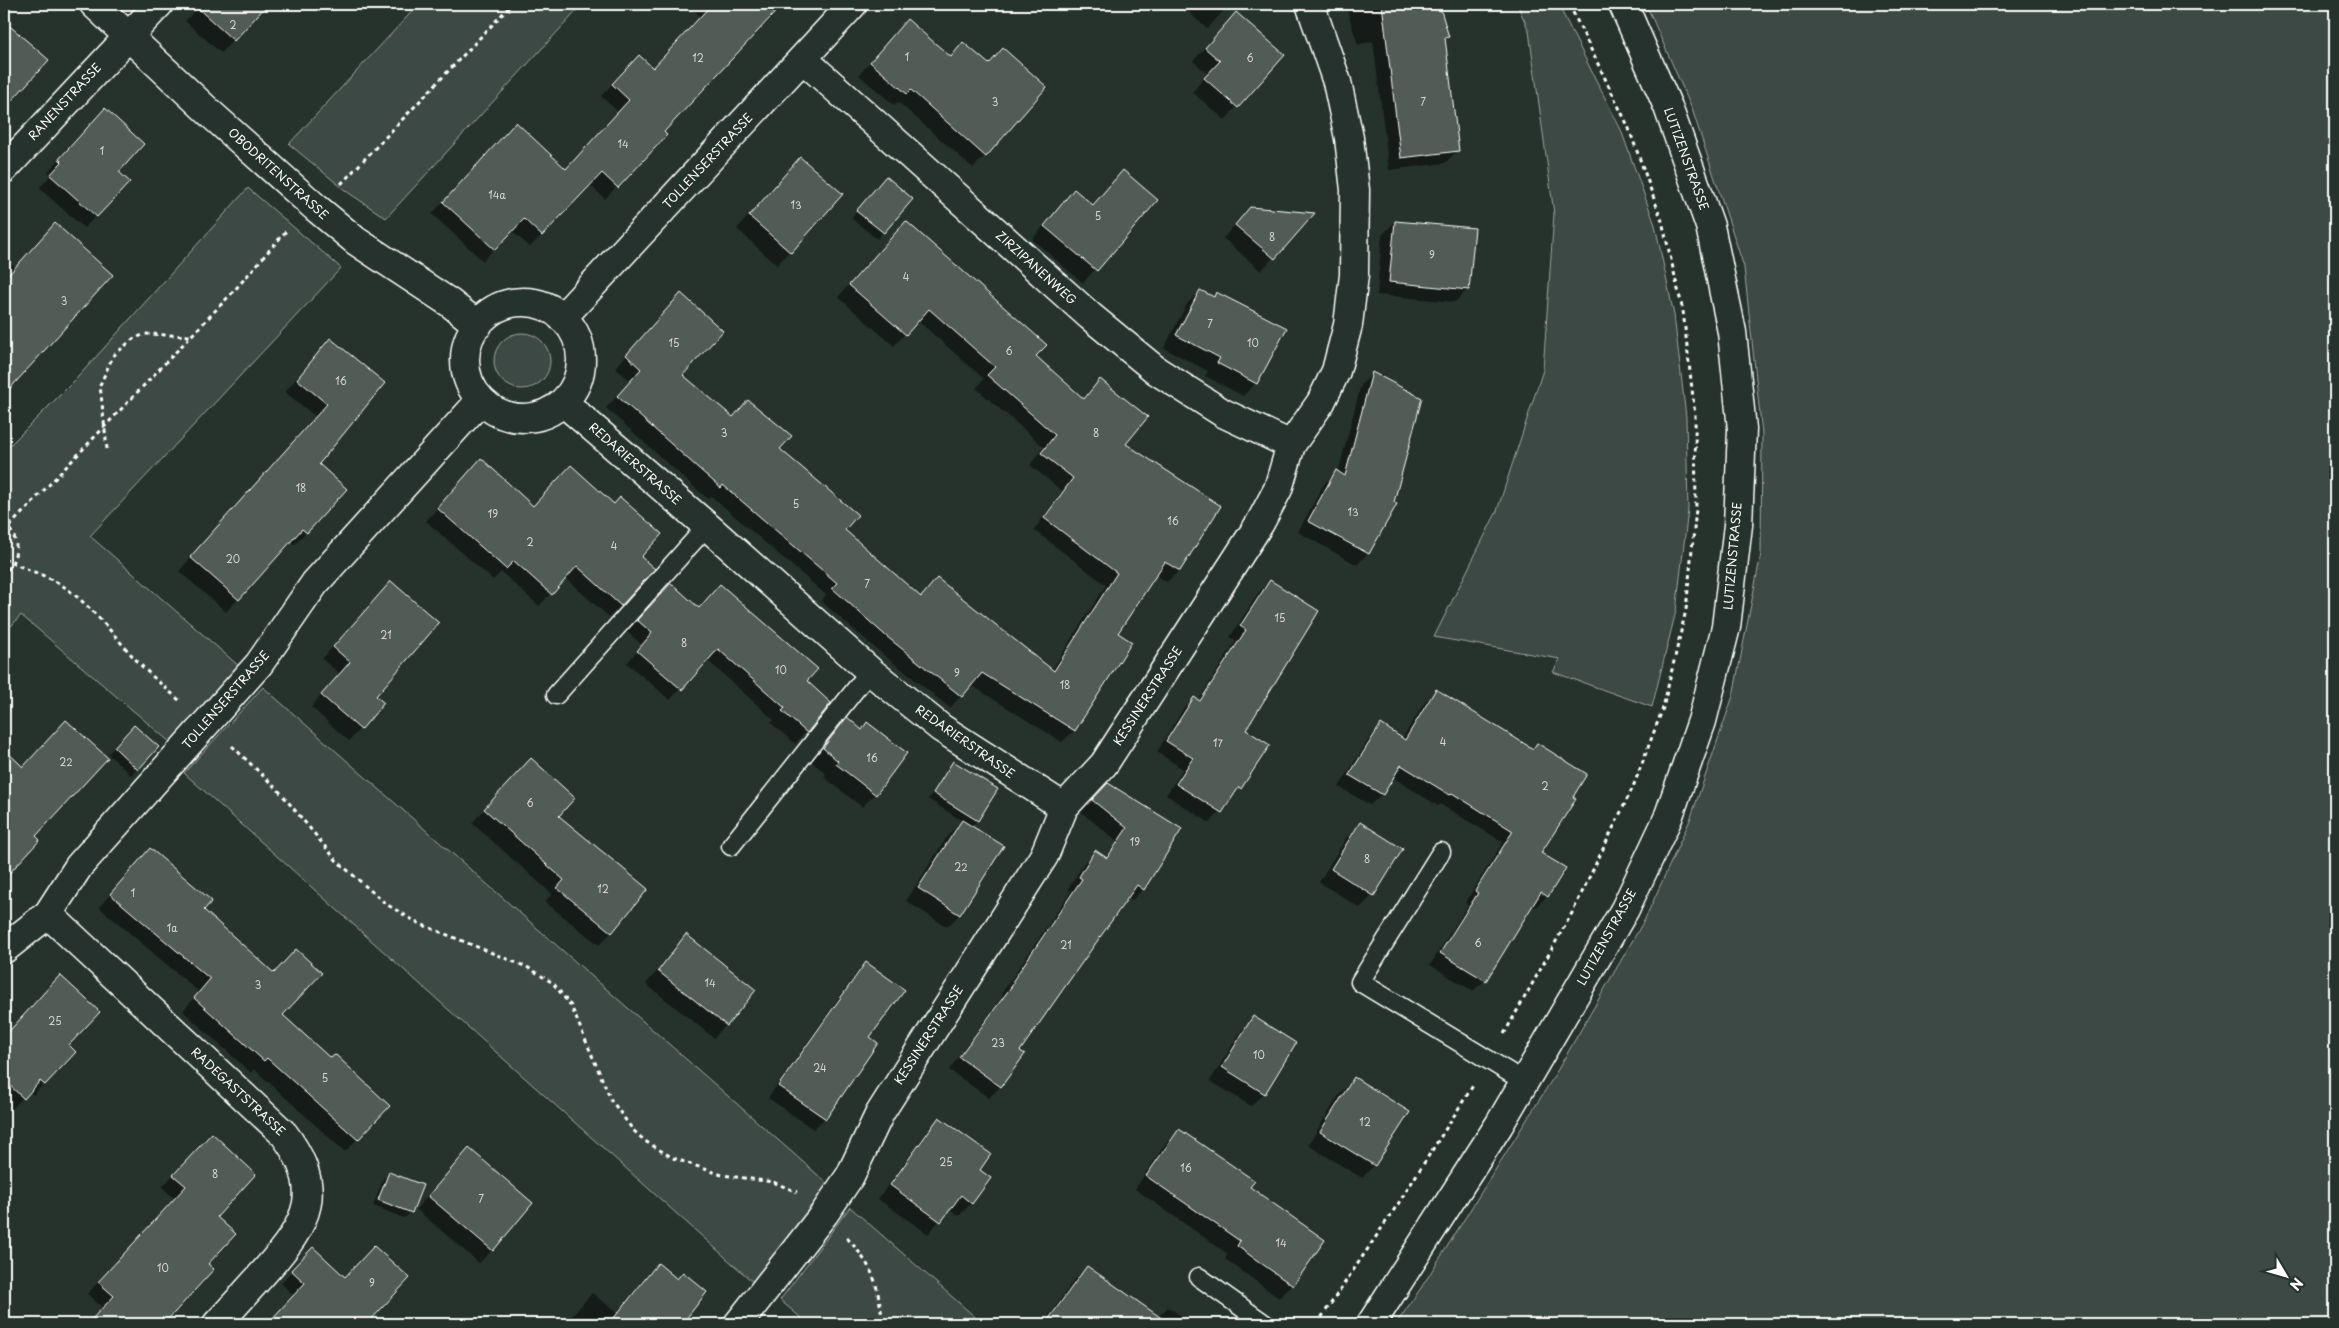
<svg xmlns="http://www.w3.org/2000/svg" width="2339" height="1328" font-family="'Playpen Sans',sans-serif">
<rect width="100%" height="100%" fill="#26332d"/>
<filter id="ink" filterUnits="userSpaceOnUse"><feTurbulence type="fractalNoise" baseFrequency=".02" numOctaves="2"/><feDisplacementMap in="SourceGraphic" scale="10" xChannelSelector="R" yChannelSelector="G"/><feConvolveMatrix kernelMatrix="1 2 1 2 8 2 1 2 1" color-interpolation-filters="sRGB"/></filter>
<g filter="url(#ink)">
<!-- green -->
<path fill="#3e4944" stroke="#9ea4a2" d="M 419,4 L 583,4 L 386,218 L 346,191 L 289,144 Z
M 1517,4 L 1558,4 L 1621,130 L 1655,225 L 1674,315 L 1686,417 L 1688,510 L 1676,611 L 1652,707 L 1553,672 L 1560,659 L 1434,637 L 1497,511 L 1543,370 L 1554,214 L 1529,31 Z
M 1646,4 L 2335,4 L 2335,1324 L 1396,1324 L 1423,1285 L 1553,1078 L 1645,919 L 1690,820 L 1733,696 L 1761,554 L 1762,434 L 1744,267 L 1692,109 Z
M 248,188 L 341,268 L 90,536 L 240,667 L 171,743 L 21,615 L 4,634 L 4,451 L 77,378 Z
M494 361a28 28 0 1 1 56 0a28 28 0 1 1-56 0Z
M 263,687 L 828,1184 L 753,1282 L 184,773 Z
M 850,1207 L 983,1324 L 808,1324 L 780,1300 Z"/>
<!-- shadow -->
<path fill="#0007" d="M 201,4 L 267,4 L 221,53 L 185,21 Z
M 687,4 L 785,4 L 761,29 L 759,27 L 662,132 L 665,135 L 605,199 L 590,185 L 530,247 L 511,230 L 483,261 L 432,214 L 516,123 L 565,170 L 618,112 L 601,96 L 627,69 L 652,69 L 701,17 Z
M 1180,4 L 1230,4 L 1207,29 Z
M 1345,4 L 1438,4 L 1448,37 L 1444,40 L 1457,151 L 1445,163 L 1389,170 L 1373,41 L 1358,45 Z
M 1236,13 L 1283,55 L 1225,120 L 1192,92 L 1208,74 L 1193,61 Z
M 4,22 L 47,60 L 4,107 Z
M 895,33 L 950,57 L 963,44 L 988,65 L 1003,49 L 985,156 L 973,168 L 898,102 L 894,105 L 859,75 Z
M 93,121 L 117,173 L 96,216 L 84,228 L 39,188 L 51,175 L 48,172 Z
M 788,171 L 842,194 L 777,265 L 737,229 Z
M 1123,172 L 1156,200 L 1083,283 L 1032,239 L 1075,191 L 1092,206 Z
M 880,184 L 911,199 L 877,239 L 851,218 Z
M 1250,209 L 1312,214 L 1261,271 L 1223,238 Z
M 1395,222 L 1468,289 L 1455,302 L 1377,295 L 1382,235 Z
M 895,235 L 1083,399 L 1100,380 L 1124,444 L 1220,506 L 1179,571 L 1167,582 L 1155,575 L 1117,633 L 1130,642 L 1074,731 L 1062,742 L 971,685 L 950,708 L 874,647 L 821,601 L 826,595 L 711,496 L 708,499 L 694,487 L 606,408 L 631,381 L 615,368 L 681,295 L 682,376 L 732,418 L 779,449 L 844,530 L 920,598 L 937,580 L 1051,671 L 1106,585 L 1034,530 L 1062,491 L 1030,465 L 1044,447 L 976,388 L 984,379 L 917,320 L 894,346 L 838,297 Z
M 4,257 L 16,268 L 111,276 L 4,394 Z
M 1200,291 L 1213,298 L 1217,294 L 1256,383 L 1243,396 L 1205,376 L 1208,371 L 1164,348 L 1187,304 Z
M 330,339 L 383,383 L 317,464 L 346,489 L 294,545 L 290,541 L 226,612 L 179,571 L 316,417 L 285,392 Z
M 1372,374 L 1368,553 L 1357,565 L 1298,532 L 1324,484 L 1336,472 L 1338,473 L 1361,385 Z
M 469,472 L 533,507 L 639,557 L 621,605 L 609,617 L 565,578 L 539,606 L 501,572 L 493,580 L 426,521 Z
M 1270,581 L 1244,731 L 1240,788 L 1210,823 L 1166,795 L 1183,769 L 1157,752 L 1183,709 L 1194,698 L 1198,701 L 1236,641 L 1230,637 L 1259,592 Z
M 380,593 L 374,696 L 383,703 L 349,741 L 311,707 L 340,674 L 322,659 Z
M 659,596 L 698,609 L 805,681 L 830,703 L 795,744 L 771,723 L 774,720 L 707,660 L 670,700 L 627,663 L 642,645 L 627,632 Z
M 1436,691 L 1532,749 L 1537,744 L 1540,853 L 1547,896 L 1536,907 L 1532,905 L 1485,980 L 1473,991 L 1430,965 L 1468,905 L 1465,903 L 1503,842 L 1440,804 L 1438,806 L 1392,777 L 1382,794 L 1370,805 L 1339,787 L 1370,737 L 1381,726 L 1402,739 L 1425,702 Z
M 847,719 L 861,730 L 867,724 L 875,794 L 862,807 L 824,777 L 826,774 L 811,761 Z
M 134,726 L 157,747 L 131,775 L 108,754 Z
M 55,733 L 34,837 L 38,840 L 4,877 L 4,801 L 6,798 L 4,796 L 4,789 Z
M 531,760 L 612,932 L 599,945 L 545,902 L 552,894 L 472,823 Z
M 953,763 L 977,820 L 971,826 L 960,914 L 947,927 L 906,901 L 949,834 L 962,821 L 928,799 Z
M 1096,796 L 1180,830 L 1143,889 L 1131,901 L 1127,897 L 1018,1052 L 1001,1086 L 989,1098 L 949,1070 L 1003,995 L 1001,994 L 1071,891 L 1068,889 L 1084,863 L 1095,852 L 1105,858 L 1117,841 L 1081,812 Z
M 1360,824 L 1373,895 L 1360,908 L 1319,882 L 1347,837 Z
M 150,850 L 202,910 L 281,1015 L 328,1058 L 389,1106 L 345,1152 L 254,1069 L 251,1073 L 183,1011 L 199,992 L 99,907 Z
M 687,936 L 726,1025 L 714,1038 L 646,984 Z
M 866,963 L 825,1118 L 813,1129 L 768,1098 L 855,975 Z
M 50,988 L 67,1045 L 74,1052 L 33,1095 L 29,1091 L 12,1109 L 4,1101 L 4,1038 Z
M 1254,1018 L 1264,1093 L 1251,1106 L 1210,1081 L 1241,1031 Z
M 1354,1079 L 1374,1165 L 1362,1178 L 1308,1145 L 1341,1092 Z
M 940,1119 L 978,1170 L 971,1203 L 959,1216 L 949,1209 L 928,1234 L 878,1199 L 927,1132 Z
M 1179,1130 L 1249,1187 L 1292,1285 L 1279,1298 L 1225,1259 L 1228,1254 L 1135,1189 L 1166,1143 Z
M 200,1146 L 215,1217 L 168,1317 L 161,1324 L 88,1324 L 103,1308 L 87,1294 L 175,1199 L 162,1187 Z
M 469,1150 L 492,1250 L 479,1263 L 416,1209 Z
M 390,1173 L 411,1212 L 404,1218 L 373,1206 L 383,1179 Z
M 301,1261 L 344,1279 L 408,1279 L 365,1324 L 348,1324 L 336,1313 L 325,1324 L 268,1324 L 294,1296 L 281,1283 Z
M 658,1264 L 677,1280 L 706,1292 L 679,1324 L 565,1324 L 592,1293 L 617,1312 Z
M 1087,1268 L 1158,1317 L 1168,1307 L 1193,1324 L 1043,1324 L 1074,1280 Z"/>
<!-- building -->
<path fill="#515c57" stroke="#fff" d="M 193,4 L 268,4 L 234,41 Z
M 712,4 L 783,4 L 664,132 L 667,135 L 618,188 L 602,173 L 542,236 L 524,219 L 495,250 L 443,202 L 516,122 L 566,169 L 629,100 L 612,84 L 639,55 L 653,68 Z
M 1382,4 L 1439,4 L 1449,37 L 1445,38 L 1459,151 L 1401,158 Z
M 1236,12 L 1285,55 L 1238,108 L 1204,78 L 1220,61 L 1205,48 Z
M 907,19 L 951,57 L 963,42 L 989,64 L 1003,48 L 1047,87 L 986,157 L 911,90 L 907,94 L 870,62 Z
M 4,21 L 49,60 L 4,109 Z
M 105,108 L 144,144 L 119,172 L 130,182 L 97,217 L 50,175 L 62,162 L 59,159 Z
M 800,157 L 843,194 L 791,253 L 749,216 Z
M 1123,170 L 1158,200 L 1097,271 L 1044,226 L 1074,189 L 1093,205 Z
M 886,176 L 913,199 L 884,233 L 856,211 Z
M 1250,207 L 1315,213 L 1275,259 L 1235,225 Z
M 906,221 L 1047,345 L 1036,356 L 1084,399 L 1100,379 L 1148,417 L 1126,444 L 1221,506 L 1180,571 L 1165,562 L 1118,633 L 1132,642 L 1075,731 L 982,673 L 962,697 L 886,636 L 832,588 L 837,583 L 723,485 L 721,488 L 706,475 L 617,396 L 641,369 L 626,355 L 681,293 L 723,331 L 683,375 L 733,417 L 748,400 L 792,436 L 780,449 L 858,515 L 845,530 L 921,597 L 937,578 L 1054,671 L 1117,573 L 1044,518 L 1073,478 L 1041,453 L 1055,435 L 987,375 L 995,367 L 929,309 L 906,335 L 849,285 Z
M 1395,221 L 1475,228 L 1469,290 L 1389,282 Z
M 55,223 L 113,275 L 4,395 L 4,280 Z
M 1200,290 L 1214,297 L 1216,292 L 1287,328 L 1257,384 L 1217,363 L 1220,358 L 1176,335 Z
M 330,338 L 385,383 L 319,464 L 347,489 L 307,533 L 302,529 L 239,600 L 190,557 L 327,404 L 297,379 Z
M 1372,372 L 1422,398 L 1394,502 L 1397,504 L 1369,554 L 1308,521 L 1336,470 L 1345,476 Z
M 481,458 L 533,506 L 571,465 L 614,504 L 620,497 L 662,534 L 641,557 L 655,569 L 621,606 L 577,566 L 552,595 L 514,561 L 506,569 L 437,508 Z
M 1270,580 L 1319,611 L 1246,730 L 1270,745 L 1241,789 L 1239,787 L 1222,813 L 1176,784 L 1193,758 L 1166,741 L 1194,697 L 1200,701 L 1246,630 L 1240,626 Z
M 391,581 L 439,623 L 376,696 L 384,703 L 361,730 L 321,695 L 350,662 L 333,647 Z
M 671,583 L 699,608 L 720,584 L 818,669 L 807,681 L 831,703 L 807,733 L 782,711 L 785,708 L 718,649 L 682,690 L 637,651 L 652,633 L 637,620 Z
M 1436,689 L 1533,749 L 1537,743 L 1587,774 L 1573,797 L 1576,799 L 1541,853 L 1566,868 L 1548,897 L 1541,892 L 1486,981 L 1440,953 L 1478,893 L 1475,891 L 1513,831 L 1452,793 L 1450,795 L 1401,765 L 1383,795 L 1349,775 L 1381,724 L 1405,740 Z
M 847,717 L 862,730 L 867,722 L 907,753 L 876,795 L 836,764 L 838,761 L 823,748 Z
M 66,720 L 108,758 L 36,836 L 40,840 L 4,879 L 4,749 L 23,767 Z
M 134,725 L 159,747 L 138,770 L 114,747 Z
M 531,758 L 575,798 L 559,816 L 648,889 L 612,933 L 557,888 L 564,880 L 484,809 Z
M 953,761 L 998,789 L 978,821 L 933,793 Z
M 1108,783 L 1182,829 L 1144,890 L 1137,885 L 1064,988 L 1020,1051 L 1025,1054 L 1001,1087 L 959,1057 L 1014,983 L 1012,982 L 1082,879 L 1079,877 L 1095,850 L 1107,858 L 1127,828 L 1092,800 Z
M 962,820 L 1004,846 L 960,915 L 918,888 Z
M 1360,822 L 1403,849 L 1374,896 L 1331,869 Z
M 150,848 L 212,901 L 204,910 L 274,973 L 296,949 L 322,973 L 283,1015 L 329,1057 L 336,1055 L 390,1106 L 358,1140 L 267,1058 L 264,1061 L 194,998 L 210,979 L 110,894 Z
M 686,934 L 756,990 L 727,1026 L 658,971 Z
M 866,962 L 905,990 L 870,1037 L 878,1043 L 826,1119 L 778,1086 Z
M 60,975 L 100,1012 L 69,1045 L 76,1052 L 45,1085 L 40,1081 L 24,1099 L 4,1080 L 4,1037 Z
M 1253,1016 L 1296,1043 L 1265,1094 L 1222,1067 Z
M 1354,1077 L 1410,1112 L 1375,1166 L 1320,1132 Z
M 939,1117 L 991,1154 L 980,1170 L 991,1178 L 972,1204 L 961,1195 L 941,1222 L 890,1185 Z
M 1179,1129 L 1255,1181 L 1250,1187 L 1325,1240 L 1293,1286 L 1237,1246 L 1240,1241 L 1146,1176 Z
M 212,1133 L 256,1174 L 217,1217 L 236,1234 L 208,1264 L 214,1269 L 164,1324 L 87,1324 L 114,1296 L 98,1282 L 186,1186 L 173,1175 Z
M 469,1148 L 533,1203 L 493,1251 L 428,1196 Z
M 389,1172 L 423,1185 L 412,1213 L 378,1200 Z
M 374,1246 L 410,1278 L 367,1324 L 267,1324 L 305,1283 L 291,1270 L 313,1247 L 345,1277 Z
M 658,1263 L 677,1279 L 683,1272 L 707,1292 L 682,1324 L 609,1324 Z
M 1087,1266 L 1170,1324 L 1045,1324 Z"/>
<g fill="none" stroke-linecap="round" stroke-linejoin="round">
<defs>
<path id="lane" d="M 556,695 L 707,526
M 731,846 L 870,671
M 1441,852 L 1360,982 L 1525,1082
M 1199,1277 L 1265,1324"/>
<path id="street" d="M 94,4 L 211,114 L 315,207 L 356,241 L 450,303 L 478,325
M 803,59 L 1090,316 L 1157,371 L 1223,413 L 1291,445
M 4,169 L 159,4
M465 360a58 58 0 1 1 116 0a58 58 0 1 1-116 0Z
M 562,318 L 853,4
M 563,402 L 707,526 L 870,671 L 941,728 L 1064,807
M 48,914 L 284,1134 C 326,1190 308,1223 266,1270 C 250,1288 234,1306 217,1324
M 4,949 L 48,914 L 79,866 L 259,664 L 315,583 L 481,400
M 738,1324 L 824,1214 L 850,1176 L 880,1113 L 1044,856 L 1064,807 L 1104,764 L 1260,523 L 1278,489 L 1291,445 L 1321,402 L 1336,371 L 1348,325 L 1354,275 L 1355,190 L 1349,138 L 1337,82 L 1310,4
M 1371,1324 L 1499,1125 L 1625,909 L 1668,818 L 1702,721 L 1726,627 L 1738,525 L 1742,429 L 1732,332 L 1710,226 L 1668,107 L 1623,4"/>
</defs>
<!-- lane casing -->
<use href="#lane" stroke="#fff" stroke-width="21"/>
<!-- street casing -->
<use href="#street" stroke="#fff" stroke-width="31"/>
<!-- path -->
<path stroke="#fff" stroke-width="3" stroke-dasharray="4 4" stroke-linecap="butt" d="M 341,184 L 512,4
M 107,449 L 100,385 L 113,356 L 133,339 L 145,334 L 191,336
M 4,524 C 21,537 19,559 4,573
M 4,532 L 233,292 L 287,230
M 4,559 C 23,569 45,574 63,586 C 92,606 114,636 138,662 C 151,676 166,688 180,701
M 232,746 L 279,791 L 337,861 L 386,904 L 418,923 L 527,967 L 553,983 L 571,1006 L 611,1100 L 633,1130 L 645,1141 L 673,1158 L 722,1175 L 773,1182 L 797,1192
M 1504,1034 L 1572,913 L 1633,787 L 1663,708 L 1686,610 L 1696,509 L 1695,415 L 1683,311 L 1662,221 L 1628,126 L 1569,4
M 847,1238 C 861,1253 873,1270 877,1289 C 880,1301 881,1313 884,1324
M 1317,1324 L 1400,1201 L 1474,1084"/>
<!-- lane -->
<use href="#lane" stroke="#26332d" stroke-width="18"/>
<!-- street -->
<use href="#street" stroke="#26332d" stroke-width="28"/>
</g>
</g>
<g text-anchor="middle" stroke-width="5" stroke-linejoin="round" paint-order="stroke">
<!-- number labels -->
<g font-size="10" fill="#d4d6d5">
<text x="233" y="29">2</text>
<text x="907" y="61">1</text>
<text x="698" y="62">12</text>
<text x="1250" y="62">6</text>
<text x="995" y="106">3</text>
<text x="1423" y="106">7</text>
<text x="623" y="148">14</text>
<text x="102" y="155">1</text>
<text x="497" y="199">14a</text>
<text x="796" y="209">13</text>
<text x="1098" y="220">5</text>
<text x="1272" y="241">8</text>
<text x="1432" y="259">9</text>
<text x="906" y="281">4</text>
<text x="64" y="305">3</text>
<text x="1210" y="328">7</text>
<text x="674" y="347">15</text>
<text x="1253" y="347">10</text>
<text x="1009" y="355">6</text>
<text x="341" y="385">16</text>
<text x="724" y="437">3</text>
<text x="1096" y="437">8</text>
<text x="301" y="492">18</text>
<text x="796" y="508">5</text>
<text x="1353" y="516">13</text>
<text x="493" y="518">19</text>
<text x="1173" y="525">16</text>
<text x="530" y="546">2</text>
<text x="614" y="550">4</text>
<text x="233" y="563">20</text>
<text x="867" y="588">7</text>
<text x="1280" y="622">15</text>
<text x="386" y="639">21</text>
<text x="684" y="647">8</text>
<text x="781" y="674">10</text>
<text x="957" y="677">9</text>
<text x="1065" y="689">18</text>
<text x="1443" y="746">4</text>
<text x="1218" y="747">17</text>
<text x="872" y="762">16</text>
<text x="66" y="766">22</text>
<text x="1545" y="790">2</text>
<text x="530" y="807">6</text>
<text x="1135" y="846">19</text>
<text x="1367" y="863">8</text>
<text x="961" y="871">22</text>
<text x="603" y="893">12</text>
<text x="133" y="897">1</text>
<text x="172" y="932">1a</text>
<text x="1478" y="947">6</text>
<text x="1066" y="949">21</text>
<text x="710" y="987">14</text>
<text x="258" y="989">3</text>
<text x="55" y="1025">25</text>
<text x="998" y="1047">23</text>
<text x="1259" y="1059">10</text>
<text x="820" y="1072">24</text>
<text x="325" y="1082">5</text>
<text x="1365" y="1126">12</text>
<text x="946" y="1166">25</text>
<text x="1186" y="1172">16</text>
<text x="215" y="1178">8</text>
<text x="481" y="1203">7</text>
<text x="1281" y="1247">14</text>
<text x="163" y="1272">10</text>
<text x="372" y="1287">9</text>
</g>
<!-- street labels -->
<g font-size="12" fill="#fff" stroke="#26332d">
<text transform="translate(65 102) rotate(-47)" y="4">RANENSTRASSE</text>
<text transform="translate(1686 159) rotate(70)" y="4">LUTIZENSTRASSE</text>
<text transform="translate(708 161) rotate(-47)" y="4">TOLLENSERSTRASSE</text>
<text transform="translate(278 174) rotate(42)" y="4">OBODRITENSTRASSE</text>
<text transform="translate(1036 268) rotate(42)" y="4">ZIRZIPANENWEG</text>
<text transform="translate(635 464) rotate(41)" y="4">REDARIERSTRASSE</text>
<text transform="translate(1733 556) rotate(-85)" y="4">LUTIZENSTRASSE</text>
<text transform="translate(1148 696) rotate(-57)" y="4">KESSINERSTRASSE</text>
<text transform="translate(226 700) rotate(-49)" y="4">TOLLENSERSTRASSE</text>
<text transform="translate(965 742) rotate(35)" y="4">REDARIERSTRASSE</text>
<text transform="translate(1607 937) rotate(-61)" y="4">LUTIZENSTRASSE</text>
<text transform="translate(929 1035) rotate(-57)" y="4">KESSINERSTRASSE</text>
<text transform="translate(238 1092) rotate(43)" y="4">RADEGASTSTRASSE</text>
</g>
</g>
<!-- margin -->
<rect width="2339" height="1328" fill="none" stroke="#26332d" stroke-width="20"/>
<rect x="10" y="10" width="2319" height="1308" fill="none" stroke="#fff" stroke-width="2" filter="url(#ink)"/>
<!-- north arrow -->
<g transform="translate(2286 1276) rotate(128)" stroke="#26332d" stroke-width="4" paint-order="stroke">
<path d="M0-4L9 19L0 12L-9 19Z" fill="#ffffff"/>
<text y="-8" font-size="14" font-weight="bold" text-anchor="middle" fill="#ffffff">N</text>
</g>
</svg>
